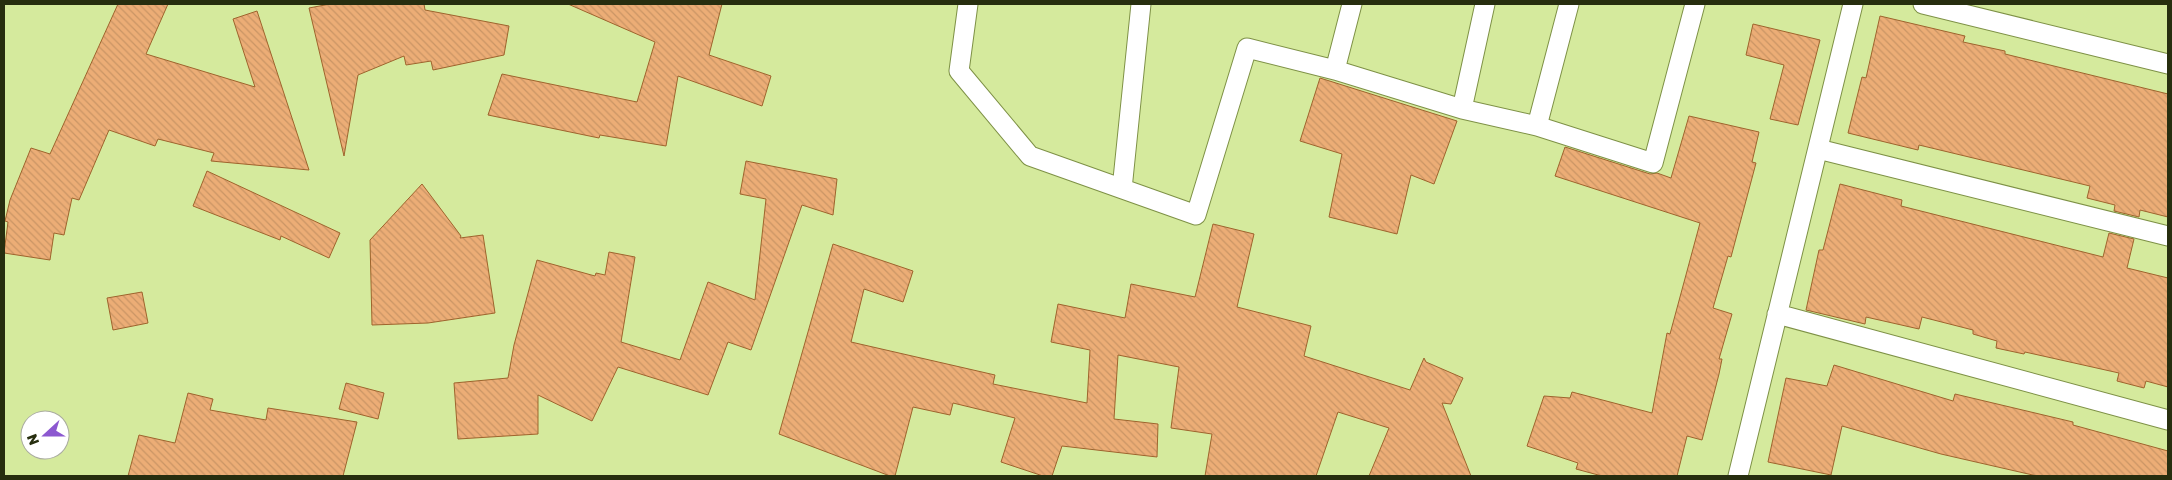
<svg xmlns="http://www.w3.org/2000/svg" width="2172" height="480" font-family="'Golos Text',sans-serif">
<defs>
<pattern id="building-back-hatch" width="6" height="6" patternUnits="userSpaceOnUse" patternTransform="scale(1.25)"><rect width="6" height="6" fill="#ecad76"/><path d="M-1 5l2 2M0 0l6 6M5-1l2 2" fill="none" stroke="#ca9565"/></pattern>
</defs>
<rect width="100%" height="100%" fill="#d5ea9d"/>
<!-- building -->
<path fill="url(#building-back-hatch)" stroke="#9e642d" d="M 118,4 L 168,4 L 146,54 L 255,87 L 233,19 L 257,11 L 309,170 L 211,161 L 214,153 L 158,139 L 155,146 L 109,130 L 79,200 L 72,198 L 64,235 L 54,233 L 50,260 L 4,253 L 8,222 L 5,221 L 10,200 L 31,148 L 50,154 Z
M 330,4 L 424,4 L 425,10 L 509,26 L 504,55 L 433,70 L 431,61 L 406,65 L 404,56 L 358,75 L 344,156 L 309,8 Z
M 568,4 L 722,4 L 709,55 L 771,76 L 762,106 L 678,76 L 666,146 L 600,135 L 599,138 L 488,115 L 502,74 L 637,102 L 655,42 Z
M 1880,16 L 1965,36 L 1963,42 L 2005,51 L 2005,54 L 2168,94 L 2168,217 L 2140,210 L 2139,217 L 2114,211 L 2115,205 L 2087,198 L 2090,186 L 1919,145 L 1918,150 L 1848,133 L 1862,77 L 1866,78 Z
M 1753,24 L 1820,40 L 1798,125 L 1770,119 L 1784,65 L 1746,55 Z
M 1320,78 L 1457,121 L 1434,184 L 1411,175 L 1397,234 L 1329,217 L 1342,154 L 1300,141 Z
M 1689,116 L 1759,132 L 1752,162 L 1756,163 L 1731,257 L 1728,256 L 1713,308 L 1732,314 L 1719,359 L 1722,359 L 1719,374 L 1702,440 L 1687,436 L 1677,476 L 1602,476 L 1576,469 L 1578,463 L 1527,446 L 1544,396 L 1570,398 L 1572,392 L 1652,413 L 1667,333 L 1670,334 L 1700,223 L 1555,176 L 1565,147 L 1650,174 L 1657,173 L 1671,178 Z
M 746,161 L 837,179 L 833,215 L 802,205 L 751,350 L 728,342 L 708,395 L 618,367 L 592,421 L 538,395 L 538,434 L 458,439 L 454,383 L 508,378 L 514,345 L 537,260 L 595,276 L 596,273 L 605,275 L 609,252 L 635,257 L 621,342 L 680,360 L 708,282 L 755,300 L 766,199 L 740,194 Z
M 207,171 L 340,233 L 329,258 L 281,236 L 280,240 L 193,206 Z
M 422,184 L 461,236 L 460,238 L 483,235 L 495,313 L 428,323 L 372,325 L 370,240 Z
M 1840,184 L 1902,200 L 1901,206 L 2103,257 L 2109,233 L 2134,239 L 2127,268 L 2168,278 L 2168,387 L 2146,381 L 2144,388 L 2117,381 L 2119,373 L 2025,352 L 2024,354 L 1996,348 L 1997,341 L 1973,334 L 1973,330 L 1922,317 L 1919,329 L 1866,317 L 1865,324 L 1806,310 L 1819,250 L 1823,250 Z
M 1213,224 L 1254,234 L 1237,307 L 1311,326 L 1304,356 L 1410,390 L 1424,358 L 1426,362 L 1463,378 L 1451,404 L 1442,403 L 1471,476 L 1369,476 L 1389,428 L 1338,412 L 1316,476 L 1205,476 L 1212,434 L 1171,428 L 1179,367 L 1118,355 L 1114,419 L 1158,424 L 1157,457 L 1062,446 L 1052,476 L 1043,476 L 1001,462 L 1015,418 L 953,403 L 950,415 L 913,407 L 895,476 L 890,476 L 779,434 L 833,244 L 913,271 L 903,302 L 864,289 L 851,342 L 995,375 L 993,384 L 1087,403 L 1090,350 L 1051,342 L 1058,304 L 1125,318 L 1131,284 L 1195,297 Z
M 142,292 L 148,323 L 113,330 L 107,298 Z
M 1834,365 L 1953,401 L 1955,394 L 2073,422 L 2073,425 L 2168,451 L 2168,476 L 2037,476 L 1941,454 L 1842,426 L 1831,475 L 1768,462 L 1786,378 L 1827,386 Z
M 346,383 L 384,393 L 378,419 L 339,409 Z
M 188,393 L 213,399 L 210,410 L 266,420 L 268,408 L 357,422 L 343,476 L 128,476 L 139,435 L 175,443 Z"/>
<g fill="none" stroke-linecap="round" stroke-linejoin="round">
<defs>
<path id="lane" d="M 968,4 L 959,71 L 1030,156 L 1196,215 L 1247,48 L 1335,70 L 1462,109 L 1537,126 L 1653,163 L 1695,4
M 1923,4 L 2168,64
M 1335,70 L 1352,4
M 1462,109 L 1485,4
M 1537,126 L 1569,4
M 1818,149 L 2168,236
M 1122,189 L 1141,4
M 1777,314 L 2168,420
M 1738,476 L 1853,4"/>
</defs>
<!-- lane casing -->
<use href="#lane" stroke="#7e9146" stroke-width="21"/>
<!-- lane -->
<use href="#lane" stroke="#fff" stroke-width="19"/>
</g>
<!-- border -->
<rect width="2172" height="480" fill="none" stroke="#272e0f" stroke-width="10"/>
<!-- north arrow -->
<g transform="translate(45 435) rotate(249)"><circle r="24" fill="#ffffff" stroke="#a9ab9f"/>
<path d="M0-4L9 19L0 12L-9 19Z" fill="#8c58d0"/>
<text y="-8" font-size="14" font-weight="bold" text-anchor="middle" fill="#272e0f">N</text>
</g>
</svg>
